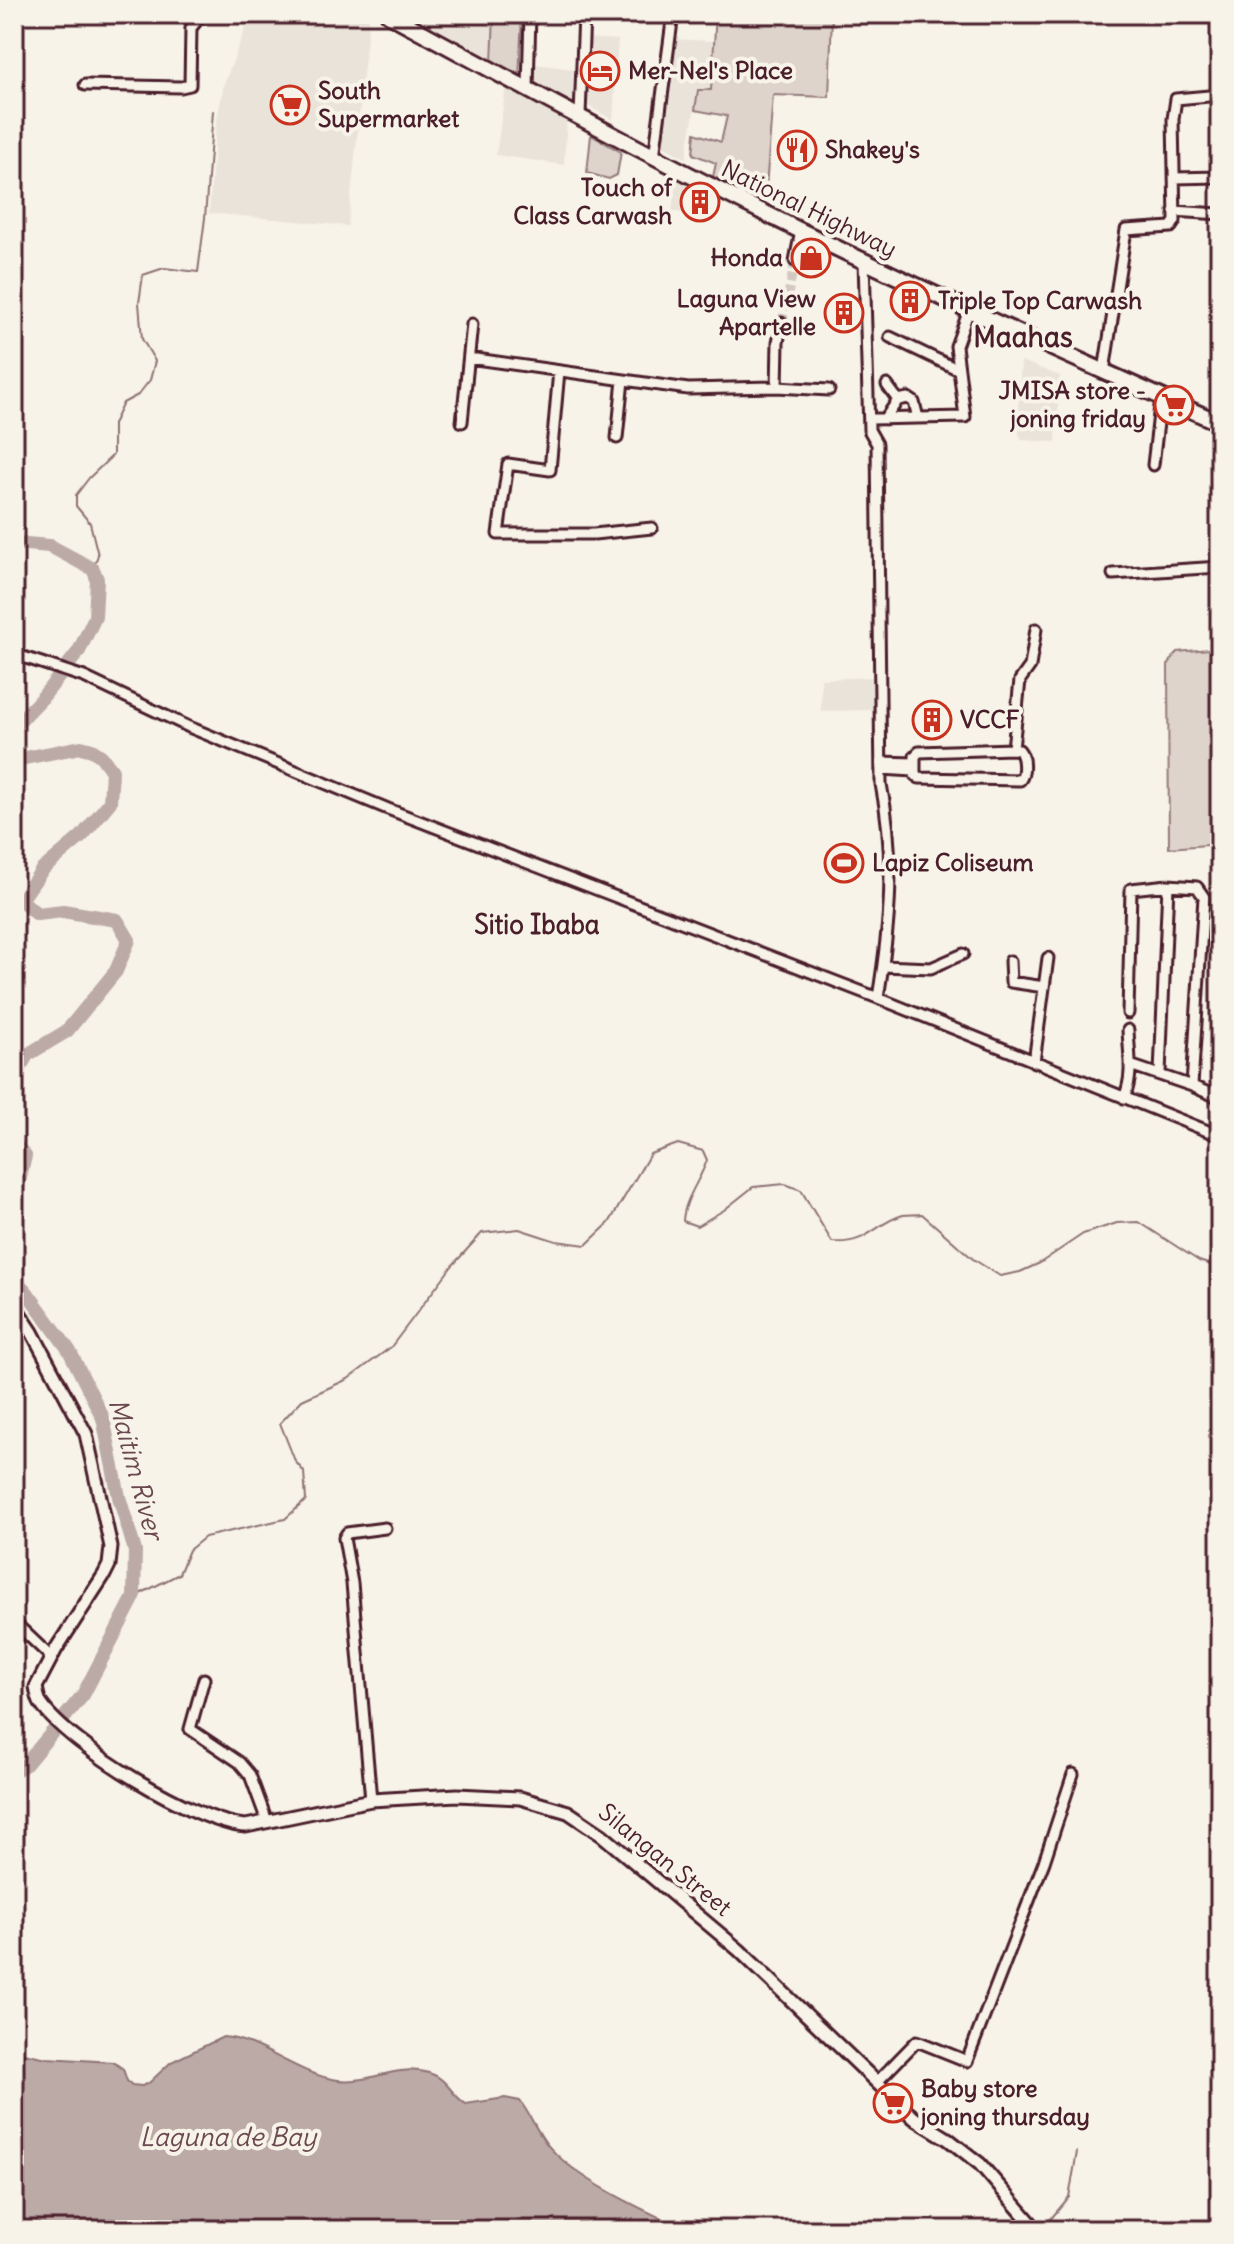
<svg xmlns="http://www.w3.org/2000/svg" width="1234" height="2244" font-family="Delius,sans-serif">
<rect width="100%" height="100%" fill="#f7f3e8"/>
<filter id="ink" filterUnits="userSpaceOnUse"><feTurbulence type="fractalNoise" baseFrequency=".0125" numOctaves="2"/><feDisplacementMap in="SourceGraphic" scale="16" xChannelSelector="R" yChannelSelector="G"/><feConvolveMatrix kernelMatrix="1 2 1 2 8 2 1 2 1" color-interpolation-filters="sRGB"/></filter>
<g filter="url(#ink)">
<!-- built -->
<path fill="#eae3da" d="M 251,14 L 363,14 L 369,17 L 348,226 L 209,213 L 216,125 L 224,84 Z
M 405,14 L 494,14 L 492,63 L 427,26 Z
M 585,38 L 618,40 L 613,120 L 583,103 Z
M 669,39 L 713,41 L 711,91 L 698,90 L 686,158 L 655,142 Z
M 528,63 L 573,69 L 573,105 L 528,84 Z
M 506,86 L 567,117 L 564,165 L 496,155 Z
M 676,180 L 700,191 L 690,215 L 672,211 Z
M 1021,361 L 1060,376 L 1056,442 L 1022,440 L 1017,429 Z
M 875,677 L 875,710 L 821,711 L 821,679 Z"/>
<!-- green -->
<path fill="#ded4cc" stroke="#947a7c" stroke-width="2" d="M 494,14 L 522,14 L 519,80 L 492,63 Z
M 716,14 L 832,14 L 829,97 L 773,95 L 765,202 L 713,177 L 716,163 L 693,154 L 695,133 L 721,142 L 727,116 L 695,110 L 698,90 L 711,90 Z
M 591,135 L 621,152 L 617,175 L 609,179 L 587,173 Z
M 1220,648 L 1220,844 L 1169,848 L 1168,665 L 1177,652 Z"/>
<!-- water -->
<path fill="#bcaaa7" stroke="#8e7275" stroke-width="2" d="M 223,2037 C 259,2039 295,2074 338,2080 C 369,2084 397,2063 429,2073 C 447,2078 451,2095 466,2104 L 505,2098 L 520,2101 C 530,2114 536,2130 546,2143 C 574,2179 645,2211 687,2230 L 14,2230 L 14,2051 L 47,2058 L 113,2062 L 123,2069 L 127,2081 L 132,2085 L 142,2086 L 149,2083 L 171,2062 Z"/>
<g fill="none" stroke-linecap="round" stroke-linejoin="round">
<!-- stream -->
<path stroke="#8e7275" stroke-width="2" d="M 93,569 L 98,555 L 90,523 L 76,506 L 76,495 L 89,478 L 113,455 L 113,424 L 123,403 L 138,395 L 150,380 L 155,361 L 142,339 L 139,303 L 143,275 L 164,268 L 198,272 L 205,218 L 213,111
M 134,1597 L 179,1574 L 189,1550 L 205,1537 L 285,1519 L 306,1500 L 304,1472 L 295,1461 L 280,1423 L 302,1400 L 348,1379 L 391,1347 L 452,1266 L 482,1233 L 519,1229 L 556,1241 L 586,1245 L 609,1223 L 650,1154 L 678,1144 L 703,1151 L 707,1160 C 700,1181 684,1199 683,1221 L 697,1226 L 724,1210 L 753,1187 L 785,1184 L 801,1190 L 832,1242 C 868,1245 875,1223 903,1215 C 909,1214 916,1215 922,1214 L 973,1259 L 1000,1276 L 1020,1272 L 1040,1263 L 1083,1234 L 1117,1223 L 1139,1222 L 1199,1261 L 1220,1268
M 1044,2227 L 1069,2197 L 1077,2152"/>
<!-- river -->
<path stroke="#bcaaa7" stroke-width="14" d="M 14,543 L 50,546 L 93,569 L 97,579 L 95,617 L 79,651 L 42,698 L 14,727
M 14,754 L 25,758 L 81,747 L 92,750 L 101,756 L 112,771 L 110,802 L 82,836 L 42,870 L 21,900 L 37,914 L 63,911 L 117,920 L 129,940 L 116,971 L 67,1031 L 27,1055 L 14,1078
M 14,1143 L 25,1156 L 14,1204
M 14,1280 L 26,1291 L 69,1350 L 103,1418 L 119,1497 L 135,1551 L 134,1597 L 83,1695 L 26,1764 L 14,1771"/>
<!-- minor-tunnel -->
<path stroke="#d4c9c2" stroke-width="9" stroke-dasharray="9 4.5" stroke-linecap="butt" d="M 782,323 L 795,261"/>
<defs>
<path id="minor" d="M 85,85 L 181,87 L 190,85 L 191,28 L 202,14
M 528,88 L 530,14
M 580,115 L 584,14
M 654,157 L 673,14
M 1174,178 L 1220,177
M 1174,211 L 1220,214
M 795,261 L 801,231
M 864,261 L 869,430 L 877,444 L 881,784 C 896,859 890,924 878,998
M 890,337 L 959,370
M 469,358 L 688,389 L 777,387 L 829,390
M 559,371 L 550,470 L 508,464 L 498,534 L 594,534 L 652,528
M 1104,371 L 1126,230 L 1171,227 L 1175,221 L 1173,119 L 1176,99 L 1220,95
M 887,385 L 898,400
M 777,387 L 778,342 L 782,323
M 870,419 L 965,417 L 956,346 L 969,310
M 885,419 L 898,400 L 908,398 L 914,402 L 918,418
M 462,422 L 472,324
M 617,438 L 623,380
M 1153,465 L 1161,397
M 1113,574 L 1220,567
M 14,654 L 84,677 L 189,727 L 388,809 L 878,998 L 1220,1136
M 1013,749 L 1019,750 C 1025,757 1025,774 1020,780 L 919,778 L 915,775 L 915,756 L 919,752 Z
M 1013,749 L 1020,680 L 1030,666 L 1036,629
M 881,762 L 914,763
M 881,769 L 914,771
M 1010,961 L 1011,982 L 1044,987
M 883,966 L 931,968 L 963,954
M 1128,1013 L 1131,889 L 1168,885 L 1197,887 L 1204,897 L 1192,1086 L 1130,1065
M 1034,1062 L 1048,958
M 1160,1073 L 1168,885
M 1192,1086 L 1220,1098
M 1124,1098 C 1134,1075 1129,1054 1128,1030
M 14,1622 L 51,1657
M 204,1679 L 190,1729 L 239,1762 L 250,1775 L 267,1821
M 371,1800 L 352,1583 L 344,1538 L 347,1533 L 385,1528
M 877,2082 L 917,2041 L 967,2061 L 1044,1862 L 1073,1774"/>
<path id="tertiary" d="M 14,1305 L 32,1332 L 86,1434 L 111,1547 L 109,1565 L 104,1575 L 56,1649 L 36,1687 C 37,1693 38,1699 41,1704 C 70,1746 196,1823 246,1826 L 371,1800 L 457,1795 L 520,1798 L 568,1812 L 602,1835 L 739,1950 L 914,2118 L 948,2139 L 980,2164 L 1037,2230"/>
<path id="primary" d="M 388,14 C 525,88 662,163 801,231 C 940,298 1079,361 1220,423"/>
</defs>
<!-- minor casing -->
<use href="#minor" stroke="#4a1f2b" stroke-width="15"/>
<!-- tertiary casing -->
<use href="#tertiary" stroke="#4a1f2b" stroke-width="17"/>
<!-- primary casing -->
<use href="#primary" stroke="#4a1f2b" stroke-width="20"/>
<!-- minor -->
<use href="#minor" stroke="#f7f3e8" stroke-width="9"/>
<!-- tertiary -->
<use href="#tertiary" stroke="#f7f3e8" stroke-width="11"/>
<!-- primary -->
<use href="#primary" stroke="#f7f3e8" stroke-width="14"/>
</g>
</g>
<!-- icons -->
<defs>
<symbol id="hotel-ring" viewBox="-11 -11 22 22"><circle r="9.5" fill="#f7f3e8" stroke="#c8321e" stroke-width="1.5"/><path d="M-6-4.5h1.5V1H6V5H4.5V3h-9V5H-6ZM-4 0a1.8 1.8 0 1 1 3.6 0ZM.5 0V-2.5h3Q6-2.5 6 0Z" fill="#c8321e"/></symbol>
<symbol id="supermarket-ring" viewBox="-11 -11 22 22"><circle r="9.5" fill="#f7f3e8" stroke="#c8321e" stroke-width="1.5"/><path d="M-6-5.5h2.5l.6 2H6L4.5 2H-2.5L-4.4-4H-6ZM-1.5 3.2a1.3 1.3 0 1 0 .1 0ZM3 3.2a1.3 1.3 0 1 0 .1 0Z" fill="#c8321e"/></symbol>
<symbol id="restaurant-ring" viewBox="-11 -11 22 22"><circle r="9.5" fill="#f7f3e8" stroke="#c8321e" stroke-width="1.5"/><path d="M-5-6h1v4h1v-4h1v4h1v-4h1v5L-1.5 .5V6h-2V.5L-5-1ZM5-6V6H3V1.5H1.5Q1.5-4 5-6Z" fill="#c8321e"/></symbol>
<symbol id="building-ring" viewBox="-11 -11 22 22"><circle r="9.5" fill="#f7f3e8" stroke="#c8321e" stroke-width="1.5"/><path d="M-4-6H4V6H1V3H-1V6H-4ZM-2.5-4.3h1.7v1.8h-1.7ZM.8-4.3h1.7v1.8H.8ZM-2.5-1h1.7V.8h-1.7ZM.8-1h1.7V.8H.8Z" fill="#c8321e"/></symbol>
<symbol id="shop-ring" viewBox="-11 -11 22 22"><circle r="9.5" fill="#f7f3e8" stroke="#c8321e" stroke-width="1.5"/><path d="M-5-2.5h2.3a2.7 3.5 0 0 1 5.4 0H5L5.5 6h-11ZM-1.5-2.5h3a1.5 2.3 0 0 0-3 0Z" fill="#c8321e"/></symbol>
<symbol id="stadium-ring" viewBox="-11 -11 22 22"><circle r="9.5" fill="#f7f3e8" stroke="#c8321e" stroke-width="1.5"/><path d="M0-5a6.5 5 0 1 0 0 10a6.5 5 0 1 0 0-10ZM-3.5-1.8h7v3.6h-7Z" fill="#c8321e"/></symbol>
</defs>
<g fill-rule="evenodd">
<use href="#hotel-ring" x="578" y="49" width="44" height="44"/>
<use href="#supermarket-ring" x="268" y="83" width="44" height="44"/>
<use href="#restaurant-ring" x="775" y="128" width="44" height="44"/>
<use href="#building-ring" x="678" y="180" width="44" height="44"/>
<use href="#shop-ring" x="789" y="236" width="44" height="44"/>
<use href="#building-ring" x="888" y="279" width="44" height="44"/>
<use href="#building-ring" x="822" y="291" width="44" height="44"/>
<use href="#supermarket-ring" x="1152" y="383" width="44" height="44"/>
<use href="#building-ring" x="910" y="698" width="44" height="44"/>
<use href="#stadium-ring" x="822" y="841" width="44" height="44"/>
<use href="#supermarket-ring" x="871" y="2081" width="44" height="44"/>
</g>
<g text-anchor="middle" stroke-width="8" stroke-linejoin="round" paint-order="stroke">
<!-- poi labels -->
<g font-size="24" font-weight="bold" fill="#4a1f2b" stroke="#f7f3e8" text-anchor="start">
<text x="628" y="79">Mer-Nel's Place</text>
<text x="318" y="99">South<tspan x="318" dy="28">Supermarket</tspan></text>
<text x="825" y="158">Shakey's</text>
<text x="672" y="196" text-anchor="end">Touch of<tspan x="672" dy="28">Class Carwash</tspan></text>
<text x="783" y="266" text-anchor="end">Honda</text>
<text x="816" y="307" text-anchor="end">Laguna View<tspan x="816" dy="28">Apartelle</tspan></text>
<text x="938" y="309">Triple Top Carwash</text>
<text x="1146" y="399" text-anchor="end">JMISA store -<tspan x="1146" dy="28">joning friday</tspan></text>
<text x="960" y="728">VCCF</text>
<text x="872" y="871">Lapiz Coliseum</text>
<text x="921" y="2097">Baby store<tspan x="921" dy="28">joning thursday</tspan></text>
</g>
<!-- street labels -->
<g font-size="24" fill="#4a1f2b" stroke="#f7f3e8">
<text transform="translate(809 209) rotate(26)" y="8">National Highway</text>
<text transform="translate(665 1860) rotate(39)" y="8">Silangan Street</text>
</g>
<!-- neighbourhood labels -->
<g font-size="26" font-weight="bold" fill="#4a1f2b" stroke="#f7f3e8">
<text x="537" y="934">Sitio Ibaba</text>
</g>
<!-- water labels -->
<g font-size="26" font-style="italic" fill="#6c4950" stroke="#f7f3e8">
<text transform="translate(136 1469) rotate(75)" y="9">Maitim River</text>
<text x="228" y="2146">Laguna de Bay</text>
</g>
<!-- quarter labels -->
<g font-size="28" font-weight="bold" fill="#4a1f2b" stroke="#f7f3e8">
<text x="1023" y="347">Maahas</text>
</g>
</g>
<!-- margin -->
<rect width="1234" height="2244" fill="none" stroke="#f7f3e8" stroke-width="48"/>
<rect x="24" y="24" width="1186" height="2196" fill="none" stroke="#4a1f2b" stroke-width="3" filter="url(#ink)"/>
</svg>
